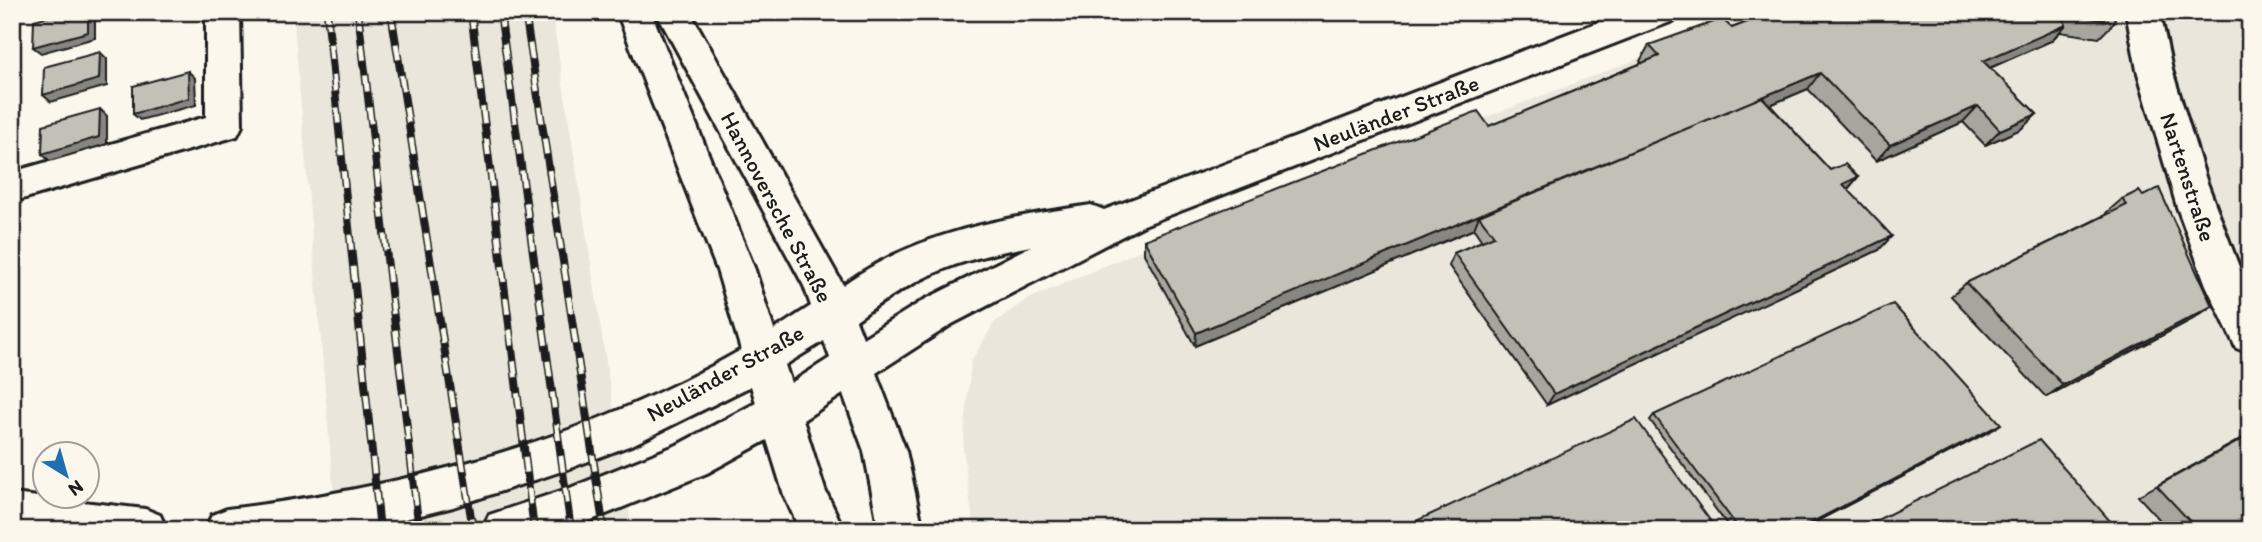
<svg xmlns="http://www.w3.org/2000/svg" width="2262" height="542" font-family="Itim,sans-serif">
<rect width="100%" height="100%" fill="#fbf7ec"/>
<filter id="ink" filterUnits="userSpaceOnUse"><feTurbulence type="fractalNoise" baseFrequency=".0143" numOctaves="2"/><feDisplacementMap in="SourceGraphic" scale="14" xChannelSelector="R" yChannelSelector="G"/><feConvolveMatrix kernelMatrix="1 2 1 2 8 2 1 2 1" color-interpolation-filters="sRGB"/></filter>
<g filter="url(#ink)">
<!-- built -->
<path fill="#eae6dc" d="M 293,12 L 552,12 L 632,530 L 337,530 Z
M 1759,12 L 2250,12 L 2250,530 L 974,530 L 963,448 L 971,361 L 995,322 L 1026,300 L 1139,251 Z"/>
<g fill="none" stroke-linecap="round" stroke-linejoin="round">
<defs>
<path id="minor" d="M 206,12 L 240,12 L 242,126 L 237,136 L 12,202 L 12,172 L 206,117 Z
M 2126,12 L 2160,12 L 2172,70 L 2206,180 L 2250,296 L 2250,353 L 2236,348 L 2206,285 L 2177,207 L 2137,70 Z"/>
<path id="major" d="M 617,12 L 651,12 L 755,270 L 774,330 L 811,306 L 804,286 L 656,12 L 690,12 L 843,285 C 916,232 1004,218 1091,205 L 1104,210 L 1625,12 L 1678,12 L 1673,21 L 1144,225 L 952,324 L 876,373 L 906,451 L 923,530 L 879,530 L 864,451 L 843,394 L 803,420 L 825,490 L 844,530 L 800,530 L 784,495 L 767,440 L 707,473 L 567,530 L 482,530 L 489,515 L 570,488 L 677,445 L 756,403 L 751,386 L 634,444 L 565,470 L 453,507 L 361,530 L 205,530 L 212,515 L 227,509 C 406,488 584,440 741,350 L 717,270 ZM 1031,246 L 924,300 L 863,338 L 856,320 C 919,275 954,260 1031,246 ZM 824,341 L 830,358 L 791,383 L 785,365 Z
M 12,494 L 145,509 L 160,515 L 167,530 L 12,530 Z"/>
</defs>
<!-- minor casing -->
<use href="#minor" stroke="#1c1c1c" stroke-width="6"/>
<!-- major casing -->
<use href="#major" stroke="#1c1c1c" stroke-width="6"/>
<!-- minor -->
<use href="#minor" fill="#fbf7ec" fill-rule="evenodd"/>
<!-- major -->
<use href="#major" fill="#fbf7ec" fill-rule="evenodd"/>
<defs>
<path id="rail" d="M 327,12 L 380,530
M 358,12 L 419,530
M 391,12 L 473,530
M 471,12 L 534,530
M 500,12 L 571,530
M 525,12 L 604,530"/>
</defs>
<!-- rail casing -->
<use href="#rail" stroke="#1c1c1c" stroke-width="8"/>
<!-- rail -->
<use href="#rail" stroke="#fbf7ec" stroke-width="5" stroke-dasharray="16" stroke-linecap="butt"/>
</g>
<!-- wall -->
<path fill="#a8a59e" stroke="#1c1c1c" stroke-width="2" d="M 1773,12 L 2113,12 L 2115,22 L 2099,38 L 2060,32 L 2051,41 L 1990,68 L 2037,114 L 2021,129 L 1985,145 L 1963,122 L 1876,161 L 1808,89 L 1770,105 L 1830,170 L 1858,177 L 1848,189 L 1879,250 L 1547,405 L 1449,266 L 1454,253 L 1482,241 L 1474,229 L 1195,346 L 1144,254 L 1144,240 L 1489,126 L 1642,63 L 1640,61 L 1649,45 L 1732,28 Z
M 2139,191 L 2193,319 L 2046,397 L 1951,296 L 1966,283 L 2107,214 L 2106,213 L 2122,199 Z
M 1654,415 L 1994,429 L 1800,530 L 1731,530 L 1650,420 Z
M 2250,434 L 2250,530 L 2169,530 L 2138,496 Z"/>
<!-- shaded-wall -->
<path fill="#888681" stroke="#1c1c1c" stroke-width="2" d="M 88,12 L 95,13 L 95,38 L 41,53 L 33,47 Z
M 121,12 L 154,12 L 128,19 Z
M 2066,25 L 2051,41 L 1969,77 L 1983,61 Z
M 100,52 L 107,59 L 107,86 L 51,102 L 43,95 Z
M 188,71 L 195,78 L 196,105 L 140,120 L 133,114 Z
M 1820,73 L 1808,89 L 1485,224 L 1479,216 L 1474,229 L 1195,346 L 1196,333 Z
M 1978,106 L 1963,122 L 1876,161 L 1890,145 Z
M 100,109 L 107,116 L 107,144 L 50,161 L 42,154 Z
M 2037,114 L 2021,129 L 1985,145 L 2000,130 Z
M 1858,177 L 1846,191 L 1843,184 Z
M 1892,236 L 1879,250 L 1547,405 L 1554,394 Z
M 2212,306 L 2193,319 L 2046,397 L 2063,385 Z
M 2001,424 L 1994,429 L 1800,530 L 1797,530 Z"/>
<!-- building -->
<path fill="#c3c0b8" stroke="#1c1c1c" stroke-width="2" d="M 65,12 L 88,12 L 88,32 L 33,47 L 34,20 Z
M 1773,12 L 2113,12 L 2115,22 L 2061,13 L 2066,25 L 1983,61 L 2037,114 L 2000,130 L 1978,106 L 1890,145 L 1820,73 L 1196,333 L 1144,240 L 1478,111 L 1489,126 L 1659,56 L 1649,45 L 1722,19 L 1732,28 Z
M 100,52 L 99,79 L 43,95 L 44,67 Z
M 188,71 L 189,98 L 133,114 L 133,86 Z
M 1762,97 L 1830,170 L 1845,164 L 1858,177 L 1843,184 L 1892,236 L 1554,394 L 1454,253 L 1494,236 L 1479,216 Z
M 100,109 L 99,137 L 42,154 L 43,125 Z
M 2159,188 L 2212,306 L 2063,385 L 1966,283 L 2127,205 L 2122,199 L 2139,191 L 2143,196 Z
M 1893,304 L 2001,424 L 1797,530 L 1740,530 L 1654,415 Z
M 1636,419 L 1717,530 L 1397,530 Z
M 2250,435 L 2250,530 L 2198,530 L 2157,486 Z
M 2039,440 L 2118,530 L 1857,530 Z"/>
</g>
<g text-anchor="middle" stroke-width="5" stroke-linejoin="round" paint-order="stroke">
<!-- street labels -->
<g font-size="23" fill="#1c1c1c" stroke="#fbf7ec">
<text transform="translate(1396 113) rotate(-21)" y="8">Neuländer Straße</text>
<text transform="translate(2188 177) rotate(72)" y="8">Nartenstraße</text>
<text transform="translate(777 207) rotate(62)" y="8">Hannoversche Straße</text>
<text transform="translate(725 373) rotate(-29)" y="8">Neuländer Straße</text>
</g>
</g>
<!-- margin -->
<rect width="2262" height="542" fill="none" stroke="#fbf7ec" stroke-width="42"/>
<rect x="21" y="21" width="2220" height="500" fill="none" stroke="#1c1c1c" stroke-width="2.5" filter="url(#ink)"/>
<!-- north arrow -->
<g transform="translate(66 475) rotate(143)"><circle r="33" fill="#fbf7ec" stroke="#a29f99" stroke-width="2"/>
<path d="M0-5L12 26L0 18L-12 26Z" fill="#1f6fb2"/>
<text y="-10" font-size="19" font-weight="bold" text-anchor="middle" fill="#1c1c1c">N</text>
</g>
</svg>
